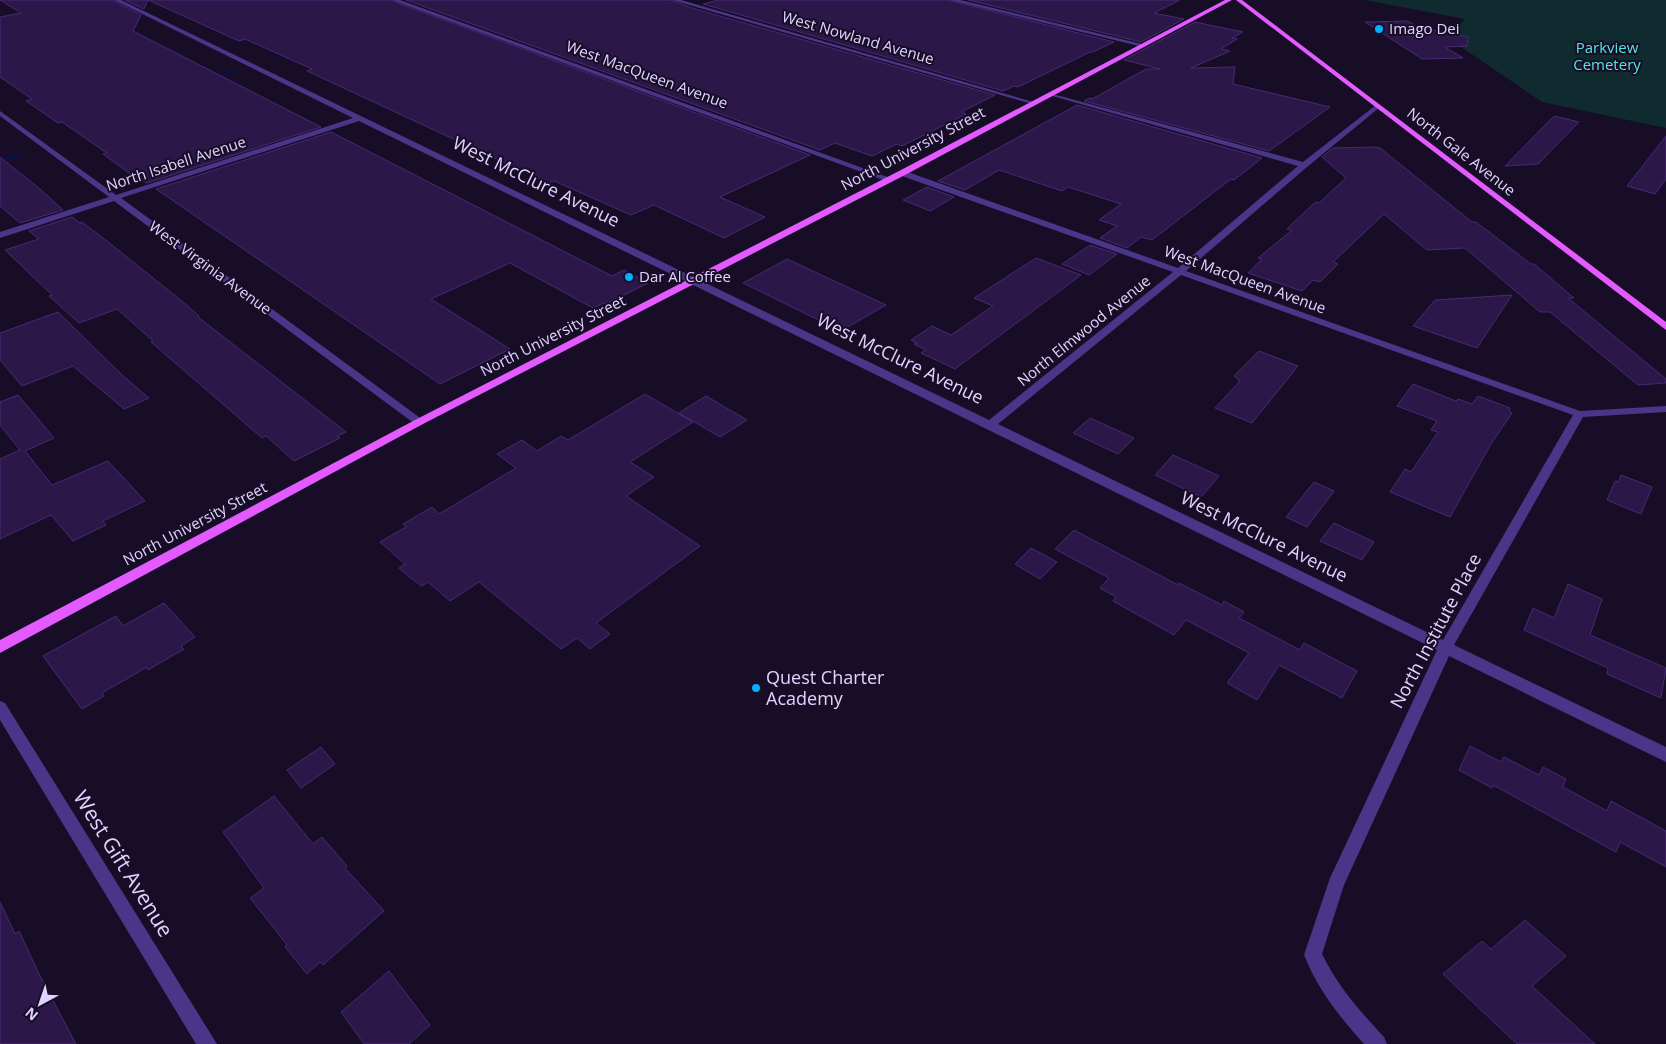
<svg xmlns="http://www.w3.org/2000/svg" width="1666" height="1044" font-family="'Open Sans',sans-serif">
<rect width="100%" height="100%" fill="#170d26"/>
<!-- green -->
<path fill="#102b30" d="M 1365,0 L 1666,0 L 1666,128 L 1542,102 L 1448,38 L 1465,19 Z"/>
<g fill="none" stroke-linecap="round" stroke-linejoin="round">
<!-- stream -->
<path fill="#071146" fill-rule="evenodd" d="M 294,52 L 296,54 L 273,60 L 271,59 Z
M 234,70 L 236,72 L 209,79 L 207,78 Z
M 18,153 L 21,155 L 20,156 L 0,163 L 0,159 Z"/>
</g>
<!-- building -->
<path fill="#2c1848" stroke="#482976" d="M 0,0 L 112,0 L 141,15 L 133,31 L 321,127 L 147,183 L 139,178 L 137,179 L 103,154 L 107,153 L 62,122 L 58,123 L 26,101 L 32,99 L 0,77 L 0,17 L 21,13 Z
M 125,0 L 390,0 L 810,155 L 720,197 L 765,217 L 724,238 L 654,205 L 631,215 L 554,181 L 548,183 L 307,71 L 312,69 L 245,39 L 239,41 L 148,0 L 144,9 Z
M 406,0 L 670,0 L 692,8 L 995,95 L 961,112 L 966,114 L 902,146 L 897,144 L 872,156 L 835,143 L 820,150 Z
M 718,0 L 948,0 L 1114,42 L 1093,52 L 1090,52 L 1018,87 L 1014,86 L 1003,91 L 703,4 Z
M 968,0 L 1180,0 L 1154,13 L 1184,19 L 1141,42 Z
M 1408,21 L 1417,27 L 1468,37 L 1467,46 L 1445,47 L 1463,58 L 1422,59 L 1365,22 Z
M 1195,22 L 1243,32 L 1232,38 L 1237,39 L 1221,49 L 1230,51 L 1191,68 L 1235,67 L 1233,84 L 1330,107 L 1269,151 L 1084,101 L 1089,98 L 1092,99 L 1146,69 L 1160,69 L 1124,60 Z
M 1077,105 L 1262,158 L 1234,180 L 1231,179 L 1152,240 L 1141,237 L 1127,248 L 1100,238 L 1117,226 L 1099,220 L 1121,204 L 1068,187 L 1062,191 L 999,170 L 965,190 L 938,181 Z
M 1554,116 L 1579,122 L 1538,164 L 1505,166 Z
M 331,132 L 612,276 L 624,270 L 648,283 L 606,304 L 604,303 L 593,308 L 510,263 L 431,299 L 510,349 L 440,384 L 156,189 Z
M 1666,136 L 1666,179 L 1655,194 L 1627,186 Z
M 1375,147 L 1380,148 L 1472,222 L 1476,222 L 1531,264 L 1534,264 L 1574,298 L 1568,298 L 1666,379 L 1666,383 L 1638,385 L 1550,312 L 1540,312 L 1465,248 L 1427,250 L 1384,214 L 1333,262 L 1338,264 L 1320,282 L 1313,280 L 1302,291 L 1248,273 L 1262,259 L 1258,258 L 1292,230 L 1287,229 L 1311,206 L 1316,202 L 1319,203 L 1346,178 L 1322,157 L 1333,148 Z
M 0,157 L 40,189 L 63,210 L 20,223 L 0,206 Z
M 927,187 L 954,197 L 930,211 L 903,200 Z
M 72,217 L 80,223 L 82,222 L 112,245 L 183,302 L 199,316 L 198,317 L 346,432 L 337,436 L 340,438 L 294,461 L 266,436 L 262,438 L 151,342 L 153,341 L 117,309 L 79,323 L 49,296 L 52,295 L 5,250 L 39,239 L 29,231 Z
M 1090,245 L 1117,254 L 1089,275 L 1062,264 Z
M 1036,258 L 1081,275 L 955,369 L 921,353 L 926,350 L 914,344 L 917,343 L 911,340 L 932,326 L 951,335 L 993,306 L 974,298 Z
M 787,259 L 886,305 L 841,331 L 743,283 Z
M 1512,295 L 1477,348 L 1413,326 L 1435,300 Z
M 58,312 L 121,374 L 149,398 L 124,409 L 73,366 L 22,386 L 0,360 L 0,333 Z
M 1259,351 L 1298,366 L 1252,423 L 1215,408 L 1240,381 L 1234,376 Z
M 1413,384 L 1456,401 L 1458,399 L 1472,404 L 1478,396 L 1510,408 L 1509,411 L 1512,413 L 1491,444 L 1450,517 L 1390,492 L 1405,469 L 1411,472 L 1438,432 L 1431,430 L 1437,421 L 1397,406 Z
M 645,394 L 693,422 L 630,462 L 654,477 L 626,496 L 700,546 L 596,623 L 610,634 L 590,649 L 577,638 L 561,649 L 479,582 L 450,601 L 428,582 L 422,586 L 412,579 L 399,568 L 405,564 L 380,542 L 406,527 L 403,524 L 432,507 L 439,514 L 516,468 L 497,454 L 522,440 L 537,451 L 561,436 L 568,440 Z
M 18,395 L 54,438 L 25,451 L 52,485 L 108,461 L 145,501 L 103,521 L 106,525 L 73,541 L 51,515 L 0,539 L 0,459 L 20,450 L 0,425 L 0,402 Z
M 706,396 L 747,420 L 720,437 L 679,413 Z
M 1090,418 L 1134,438 L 1118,454 L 1073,433 Z
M 1173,455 L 1219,476 L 1201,497 L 1155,475 Z
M 1621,475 L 1652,487 L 1641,514 L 1607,500 L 1615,481 L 1618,482 Z
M 1314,482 L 1334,491 L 1307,527 L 1286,517 Z
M 1334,523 L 1374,542 L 1362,560 L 1320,541 Z
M 1074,530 L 1178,585 L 1179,583 L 1222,605 L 1224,601 L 1244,612 L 1239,618 L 1300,650 L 1304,643 L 1357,671 L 1342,698 L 1279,665 L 1257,700 L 1227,683 L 1249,653 L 1186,620 L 1174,635 L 1113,601 L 1116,597 L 1100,588 L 1109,578 L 1055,549 Z
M 1031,548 L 1057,562 L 1040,579 L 1015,564 Z
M 1568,584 L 1602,599 L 1590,635 L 1666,668 L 1661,698 L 1607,674 L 1608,668 L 1524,630 L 1533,608 L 1554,618 Z
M 164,603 L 195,637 L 181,646 L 184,649 L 148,670 L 147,667 L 102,693 L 104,696 L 82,709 L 43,656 L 116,616 L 123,626 Z
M 1470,746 L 1501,762 L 1504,757 L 1539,775 L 1543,767 L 1566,779 L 1563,787 L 1607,811 L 1611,801 L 1666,831 L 1666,867 L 1620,842 L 1616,852 L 1493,785 L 1492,788 L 1459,770 Z
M 321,747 L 335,764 L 301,788 L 287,770 Z
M 274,796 L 313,844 L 322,837 L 347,866 L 345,868 L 384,911 L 323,965 L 320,962 L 307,974 L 285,947 L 287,945 L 250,898 L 264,888 L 223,832 Z
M 0,902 L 15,934 L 19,931 L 39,974 L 76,1044 L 0,1044 Z
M 1525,920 L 1566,956 L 1532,986 L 1595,1044 L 1517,1044 L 1443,974 L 1482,941 L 1491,949 Z
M 389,971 L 430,1025 L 409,1044 L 364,1044 L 341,1012 Z"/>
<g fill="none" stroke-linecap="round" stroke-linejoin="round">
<!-- minor -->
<path fill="#4a3688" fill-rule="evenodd" d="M 114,0 L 121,0 L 989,420 L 1173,272 L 899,175 L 899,171 L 905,171 L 1178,268 L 1298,166 L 1049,95 L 1049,93 L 1303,162 L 1376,105 L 1380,105 L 1380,107 L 1307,167 L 1186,271 L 1580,411 L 1666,406 L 1666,412 L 1583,417 L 1454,645 L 1666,747 L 1666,762 L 1449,656 L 1344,885 L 1322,954 C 1339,988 1359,1010 1384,1037 L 1387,1044 L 1364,1044 C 1339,1016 1318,990 1304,955 L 1330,878 L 1437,650 L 359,121 L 121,198 L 423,420 L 425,422 L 423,424 L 415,424 L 114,201 L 0,238 L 0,232 L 109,197 L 0,116 L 0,111 L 116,195 L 353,118 ZM 1181,275 L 1573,415 L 1443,640 L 998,424 Z
M 392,0 L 400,0 L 893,179 L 886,181 Z
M 672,0 L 681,0 L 1037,103 L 1032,104 Z
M 950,0 L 960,0 L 1146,45 L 1143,47 Z
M 0,701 L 5,703 L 217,1044 L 196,1044 L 0,720 Z"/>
<!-- major -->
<path fill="#e35aff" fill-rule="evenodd" d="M 1225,0 L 1232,0 L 905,175 L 423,424 L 0,653 L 0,640 L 415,420 L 899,171 Z
M 1236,0 L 1242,0 L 1666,322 L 1666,330 Z"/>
</g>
<!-- markers -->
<g fill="#00b0fe" stroke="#170d26" stroke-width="2">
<circle cx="1379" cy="29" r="5"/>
<circle cx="629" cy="277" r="5"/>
<circle cx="756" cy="688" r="5"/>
</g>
<g text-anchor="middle" stroke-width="4" stroke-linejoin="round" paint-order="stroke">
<!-- far-poi labels -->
<g font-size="15" fill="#e1d3ff" stroke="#170d26" text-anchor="start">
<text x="1389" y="34">Imago Dei</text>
<text x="639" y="282">Dar Al Coffee</text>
</g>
<!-- far-street labels -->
<g font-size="15" fill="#e1d3ff" stroke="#170d26">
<text transform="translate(858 38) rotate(16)" y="5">West Nowland Avenue</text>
<text transform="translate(647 75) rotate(20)" y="5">West MacQueen Avenue</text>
<text transform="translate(913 149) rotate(-28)" y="5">North University Street</text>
<text transform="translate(1461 152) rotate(38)" y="5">North Gale Avenue</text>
<text transform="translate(176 164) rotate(-18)" y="5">North Isabell Avenue</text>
<text transform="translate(210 268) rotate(36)" y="5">West Virginia Avenue</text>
<text transform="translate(1245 280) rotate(20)" y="5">West MacQueen Avenue</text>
<text transform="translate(1084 331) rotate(-39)" y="5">North Elmwood Avenue</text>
<text transform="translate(553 336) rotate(-27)" y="5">North University Street</text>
<text transform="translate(195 524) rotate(-28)" y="5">North University Street</text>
</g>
<!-- far-park labels -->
<g font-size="15" fill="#57e6e0" stroke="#170d26">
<text x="1607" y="53">Parkview<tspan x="1607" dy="17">Cemetery</tspan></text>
</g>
<!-- street labels -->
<g font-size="18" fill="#e1d3ff" stroke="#170d26">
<text transform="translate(536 182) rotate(26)" y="6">West McClure Avenue</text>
<text transform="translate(900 359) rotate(26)" y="6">West McClure Avenue</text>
<text transform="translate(1264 537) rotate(26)" y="6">West McClure Avenue</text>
<text transform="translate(1436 631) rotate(-62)" y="6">North Institute Place</text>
</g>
<!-- poi labels -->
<g font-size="18" fill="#e1d3ff" stroke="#170d26" text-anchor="start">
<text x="766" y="684">Quest Charter<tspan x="766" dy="21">Academy</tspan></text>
</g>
<!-- near-street labels -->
<g font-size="21" fill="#e1d3ff" stroke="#170d26">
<text transform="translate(123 864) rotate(58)" y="7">West Gift Avenue</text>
</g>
</g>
<!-- north arrow -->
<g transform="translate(40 1004) rotate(220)" stroke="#170d26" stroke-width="4" paint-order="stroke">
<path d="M0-4L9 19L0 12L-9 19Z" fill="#e1d3ff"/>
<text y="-8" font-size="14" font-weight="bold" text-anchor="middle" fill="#e1d3ff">N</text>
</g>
</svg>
